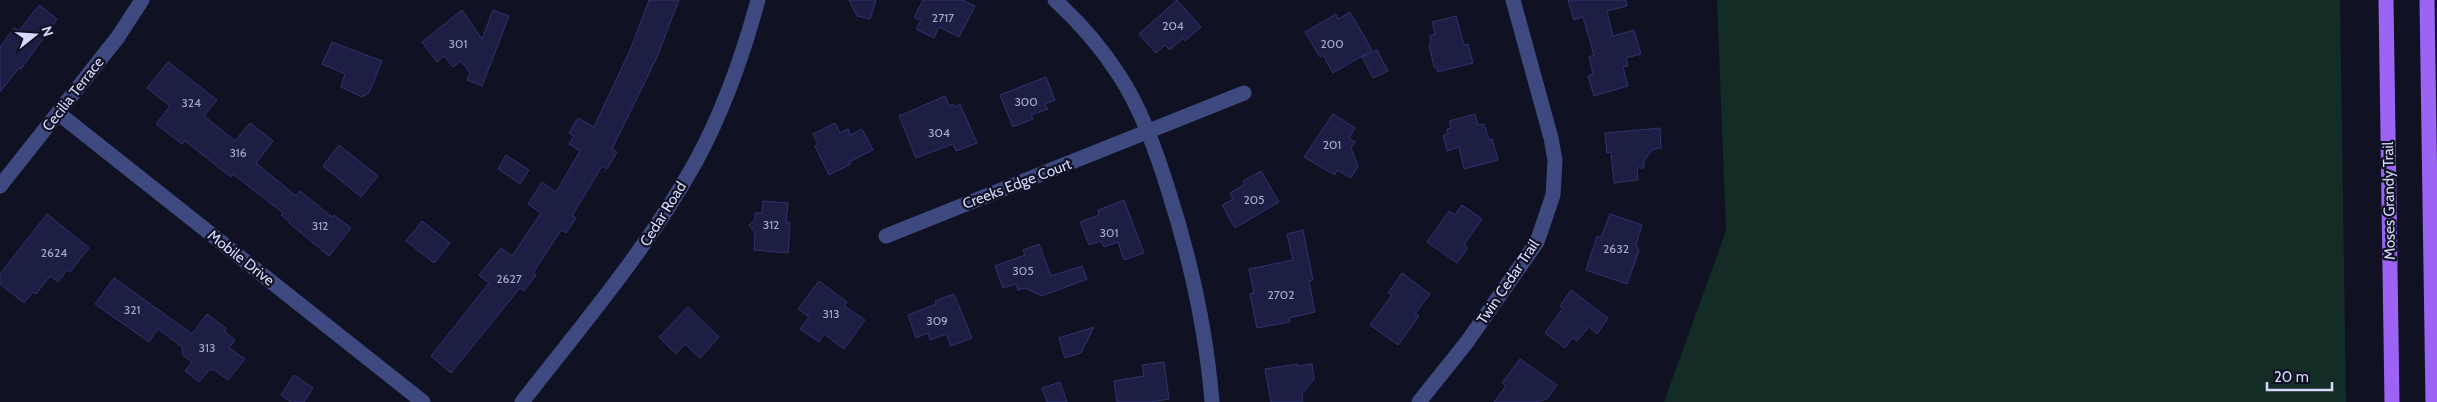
<svg xmlns="http://www.w3.org/2000/svg" width="2437" height="402" font-family="Cabin,sans-serif">
<rect width="100%" height="100%" fill="#101123"/>
<!-- green -->
<path fill="#132d26" d="M 1717,0 L 2340,0 L 2346,402 L 1664,402 L 1726,231 Z"/>
<!-- building -->
<path fill="#1d1e43" stroke="#30336d" d="M 649,0 L 679,0 L 657,57 L 612,149 L 617,152 L 607,169 L 602,166 L 572,216 L 576,218 L 566,233 L 561,230 L 533,273 L 536,275 L 524,291 L 520,288 L 451,373 L 431,356 L 489,283 L 479,275 L 501,248 L 512,256 L 541,213 L 528,204 L 542,182 L 556,192 L 580,151 L 569,144 L 574,136 L 569,133 L 578,118 L 594,127 L 631,48 Z
M 849,0 L 876,0 L 870,19 L 857,16 Z
M 923,0 L 962,0 L 975,6 L 959,37 L 939,27 L 934,38 L 916,29 L 921,20 L 914,17 Z
M 1177,0 L 1201,27 L 1185,41 L 1183,38 L 1170,50 L 1165,45 L 1156,53 L 1139,34 Z
M 1568,0 L 1626,0 L 1627,6 L 1607,11 L 1613,36 L 1634,30 L 1641,54 L 1626,58 L 1628,66 L 1623,67 L 1628,86 L 1594,96 L 1588,76 L 1593,74 L 1589,57 L 1594,55 L 1583,17 L 1574,20 Z
M 39,5 L 57,19 L 21,69 L 19,68 L 0,92 L 0,47 L 14,28 L 19,31 Z
M 462,10 L 482,39 L 493,10 L 509,16 L 482,86 L 467,80 L 470,73 L 461,61 L 453,67 L 444,56 L 437,62 L 422,42 Z
M 1350,12 L 1372,50 L 1333,73 L 1323,55 L 1320,57 L 1305,32 L 1336,14 L 1338,19 Z
M 1456,16 L 1464,45 L 1468,44 L 1473,63 L 1438,72 L 1436,66 L 1434,67 L 1429,45 L 1431,42 L 1430,36 L 1435,34 L 1432,22 Z
M 332,42 L 382,61 L 369,93 L 362,97 L 341,87 L 345,74 L 322,64 Z
M 1377,50 L 1388,71 L 1373,78 L 1362,57 Z
M 168,62 L 217,100 L 204,116 L 235,141 L 250,123 L 273,141 L 256,163 L 296,196 L 300,191 L 332,217 L 334,215 L 351,228 L 329,256 L 289,223 L 290,222 L 281,215 L 283,213 L 233,174 L 231,177 L 185,141 L 182,144 L 156,124 L 170,106 L 147,88 Z
M 1046,77 L 1055,100 L 1045,104 L 1048,109 L 1031,115 L 1033,119 L 1013,127 L 1000,95 Z
M 945,96 L 949,106 L 953,104 L 954,107 L 960,104 L 977,143 L 956,151 L 953,144 L 916,158 L 899,116 Z
M 1333,114 L 1355,128 L 1349,138 L 1355,142 L 1351,148 L 1358,166 L 1351,178 L 1337,170 L 1335,175 L 1304,157 Z
M 1475,114 L 1478,125 L 1484,124 L 1489,140 L 1492,139 L 1498,160 L 1464,169 L 1459,147 L 1447,151 L 1443,135 L 1448,134 L 1447,129 L 1451,128 L 1449,121 Z
M 835,123 L 840,133 L 848,129 L 850,135 L 862,129 L 873,150 L 849,162 L 851,164 L 829,175 L 815,146 L 818,144 L 813,134 Z
M 1660,128 L 1661,148 L 1653,149 L 1644,161 L 1644,168 L 1637,168 L 1638,180 L 1614,183 L 1611,152 L 1607,153 L 1605,133 Z
M 339,145 L 378,176 L 361,197 L 323,166 Z
M 506,155 L 529,170 L 520,184 L 498,169 Z
M 1261,171 L 1279,202 L 1235,228 L 1222,205 L 1233,199 L 1230,193 L 1245,184 L 1243,181 Z
M 1124,200 L 1144,253 L 1124,260 L 1118,242 L 1104,247 L 1101,241 L 1089,245 L 1080,222 L 1099,215 L 1098,210 Z
M 763,201 L 788,203 L 786,222 L 790,223 L 788,253 L 754,250 L 755,232 L 749,225 L 755,220 L 755,213 L 762,213 Z
M 1462,205 L 1482,219 L 1464,245 L 1468,248 L 1457,263 L 1427,242 L 1449,211 L 1455,215 Z
M 47,214 L 89,248 L 70,272 L 67,270 L 58,282 L 50,276 L 36,294 L 33,292 L 24,303 L 0,284 L 0,274 Z
M 1610,214 L 1642,225 L 1636,244 L 1639,251 L 1627,284 L 1586,270 L 1597,236 L 1601,238 Z
M 422,221 L 450,243 L 434,263 L 406,241 Z
M 1303,230 L 1313,280 L 1309,281 L 1315,312 L 1289,318 L 1290,322 L 1257,328 L 1250,294 L 1254,293 L 1249,269 L 1293,260 L 1287,234 Z
M 1039,244 L 1051,276 L 1082,266 L 1087,279 L 1042,296 L 1025,288 L 1018,290 L 1016,284 L 1003,288 L 995,266 L 1025,255 L 1023,250 Z
M 1402,273 L 1430,294 L 1415,314 L 1419,316 L 1398,345 L 1370,325 L 1392,295 L 1388,293 Z
M 114,278 L 192,334 L 207,314 L 226,328 L 225,332 L 235,340 L 229,348 L 245,359 L 228,380 L 213,369 L 211,371 L 209,370 L 199,382 L 185,371 L 192,362 L 183,355 L 182,347 L 158,329 L 149,342 L 95,304 Z
M 819,281 L 847,302 L 844,306 L 865,320 L 844,349 L 824,334 L 819,342 L 800,329 L 809,317 L 798,309 Z
M 1571,290 L 1608,318 L 1597,334 L 1589,327 L 1577,341 L 1572,338 L 1565,348 L 1545,333 L 1563,308 L 1560,306 Z
M 954,294 L 972,338 L 951,346 L 946,334 L 930,340 L 928,333 L 916,338 L 908,315 L 936,304 L 935,301 Z
M 688,307 L 719,337 L 700,358 L 685,344 L 676,354 L 659,337 Z
M 1094,327 L 1081,353 L 1065,358 L 1059,338 Z
M 1520,359 L 1557,385 L 1547,399 L 1536,402 L 1494,402 L 1506,386 L 1502,383 Z
M 1164,362 L 1169,399 L 1152,402 L 1117,402 L 1114,381 L 1144,376 L 1142,365 Z
M 1297,364 L 1297,366 L 1312,364 L 1314,379 L 1302,394 L 1303,402 L 1271,402 L 1265,369 Z
M 294,375 L 313,388 L 304,402 L 291,402 L 281,395 Z
M 1060,382 L 1067,402 L 1047,402 L 1042,388 Z"/>
<g fill="none" stroke-linecap="round" stroke-linejoin="round">
<!-- minor -->
<path stroke="#3e4a7f" stroke-width="15" d="M 1055,0 C 1079,22 1101,47 1119,75 C 1141,109 1155,148 1167,186 C 1190,257 1206,328 1212,402
M 58,113 L 423,402
M 0,186 L 118,37 L 142,0
M 886,236 L 1244,93
M 522,402 C 583,324 647,249 695,163 C 723,112 743,55 758,0
M 1419,402 L 1467,342 L 1537,242 L 1553,195 L 1555,160 L 1551,138 L 1513,0"/>
<!-- major -->
<path stroke="#9c63f5" stroke-width="15" d="M 2386,0 L 2392,402
M 2427,0 L 2433,402"/>
</g>
<g text-anchor="middle" stroke-width="4.5" stroke-linejoin="round" paint-order="stroke">
<!-- number labels -->
<g font-size="12" fill="#a7aace">
<text x="943" y="22">2717</text>
<text x="1173" y="30">204</text>
<text x="458" y="48">301</text>
<text x="1332" y="48">200</text>
<text x="1026" y="106">300</text>
<text x="191" y="107">324</text>
<text x="939" y="137">304</text>
<text x="1332" y="149">201</text>
<text x="238" y="157">316</text>
<text x="1254" y="204">205</text>
<text x="771" y="229">312</text>
<text x="320" y="230">312</text>
<text x="1109" y="237">301</text>
<text x="1616" y="253">2632</text>
<text x="54" y="257">2624</text>
<text x="1023" y="275">305</text>
<text x="509" y="283">2627</text>
<text x="1281" y="299">2702</text>
<text x="132" y="314">321</text>
<text x="831" y="318">313</text>
<text x="937" y="325">309</text>
<text x="207" y="352">313</text>
</g>
<!-- street labels -->
<g font-size="15" fill="#d5d9fc" stroke="#101123">
<text transform="translate(73 94) rotate(-52)" y="5">Cecilia Terrace</text>
<text transform="translate(1017 184) rotate(-21)" y="5">Creeks Edge Court</text>
<text transform="translate(2389 201) rotate(-91)" y="5">Moses Grandy Trail</text>
<text transform="translate(663 214) rotate(-58)" y="5">Cedar Road</text>
<text transform="translate(241 258) rotate(38)" y="5">Mobile Drive</text>
<text transform="translate(1508 282) rotate(-56)" y="5">Twin Cedar Trail</text>
</g>
</g>
<!-- north arrow -->
<g transform="translate(35 35) rotate(73)" stroke="#101123" stroke-width="4" paint-order="stroke">
<path d="M0-4L9 19L0 12L-9 19Z" fill="#d5d9fc"/>
<text y="-8" font-size="14" font-weight="bold" text-anchor="middle" fill="#d5d9fc">N</text>
</g>
<!-- scale -->
<path d="M2267 382v8h65v-8" fill="none" stroke="#d5d9fc" stroke-width="2.5"/>
<text x="2274" y="382" font-size="15" fill="#d5d9fc" stroke="#101123" stroke-width="4" paint-order="stroke">20 m</text>
</svg>
